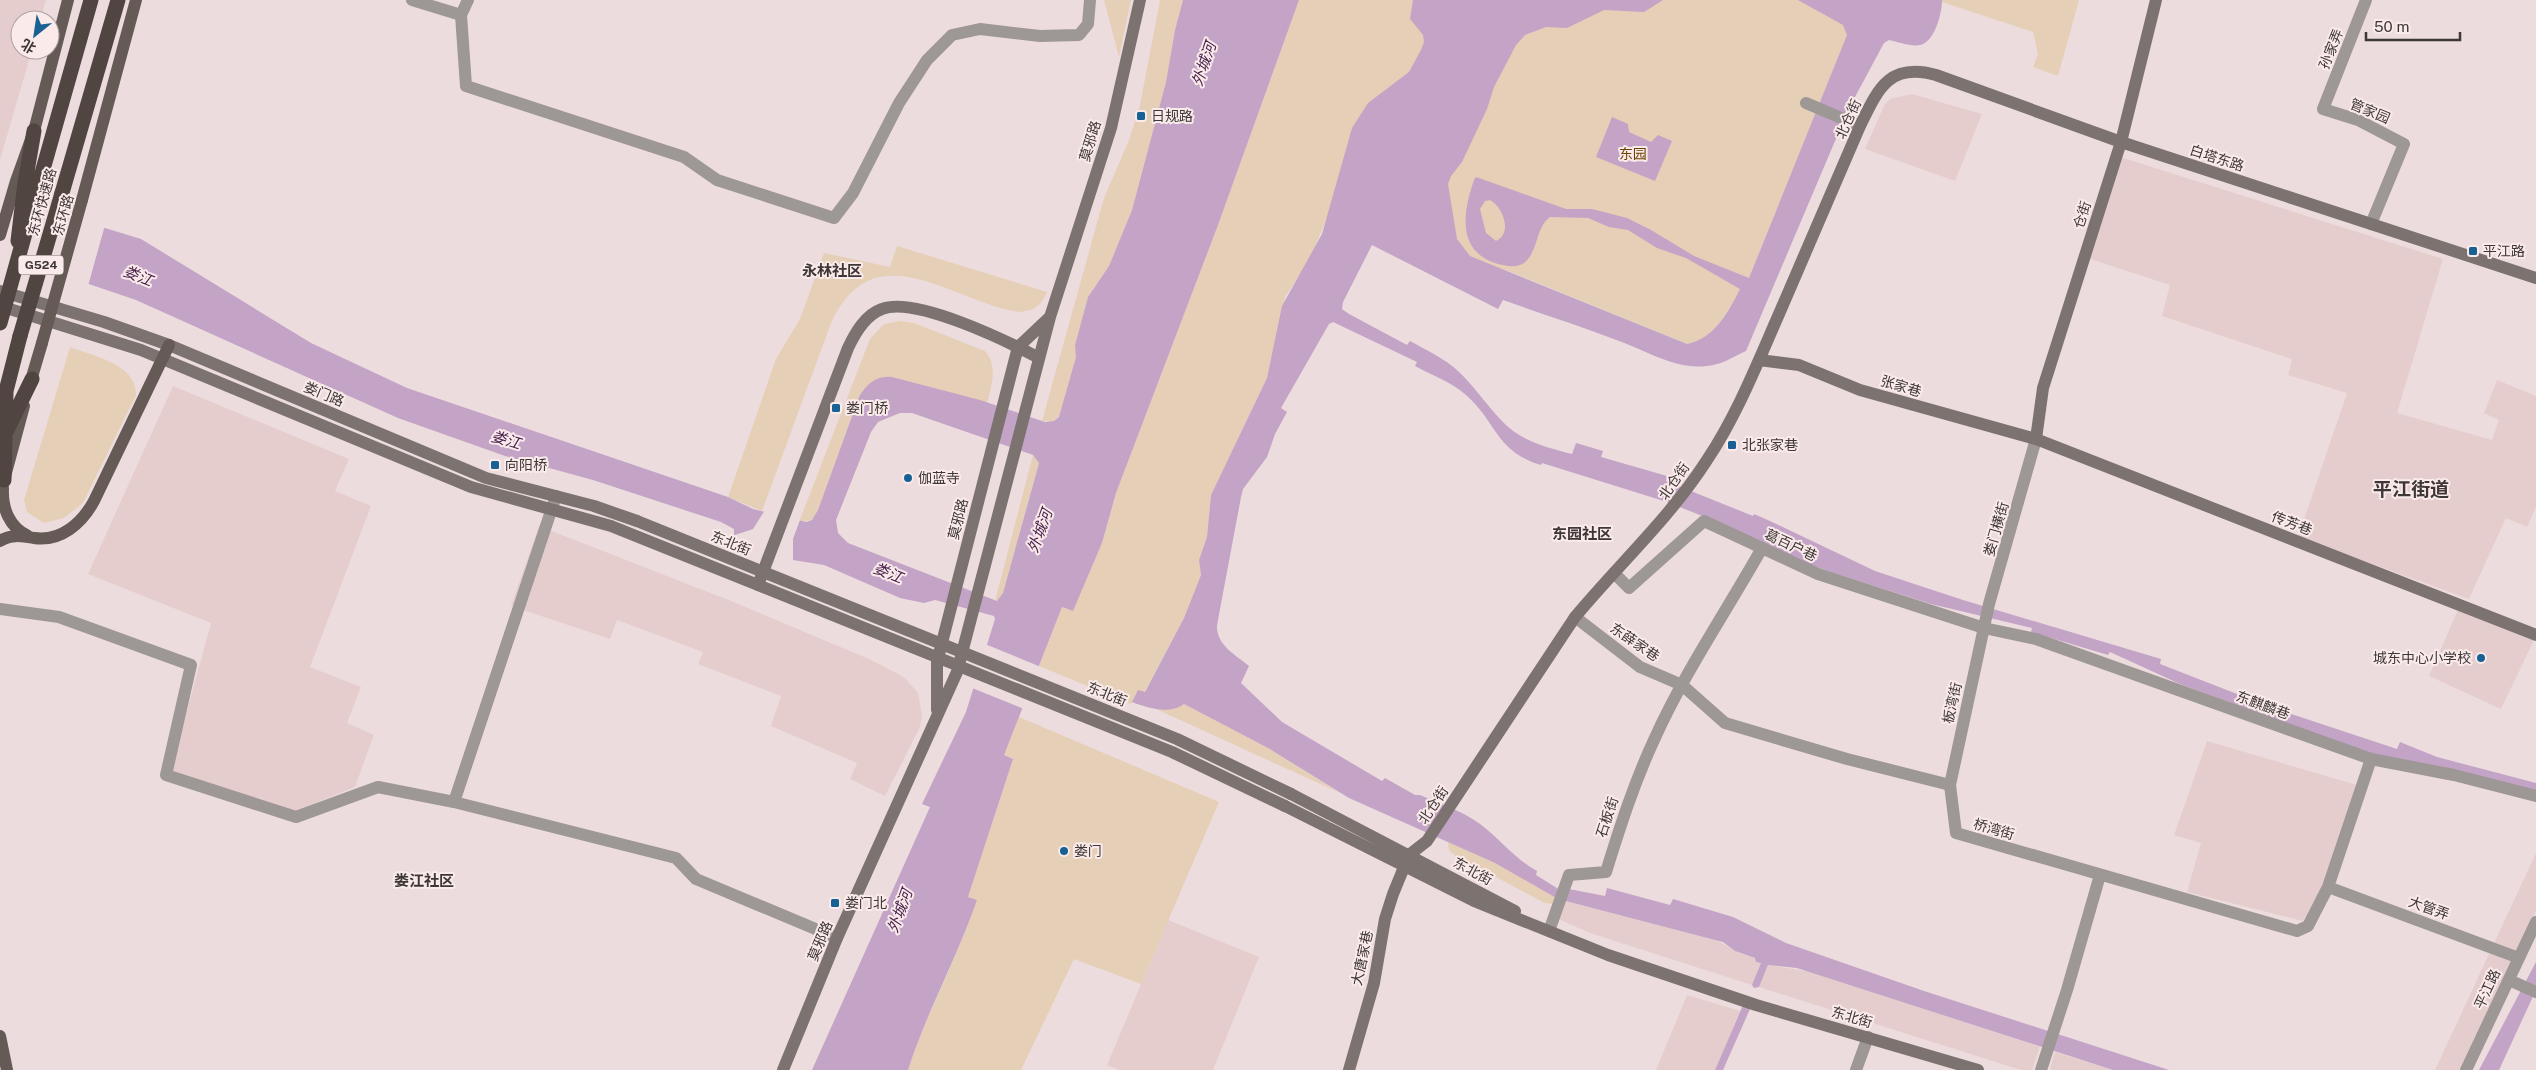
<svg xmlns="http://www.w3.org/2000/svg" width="2536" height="1070" font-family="'Public Sans','Noto Sans SC',sans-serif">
<rect width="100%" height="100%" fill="#eddcdd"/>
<!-- built -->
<path fill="#e5cdcd" d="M 0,0 L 46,0 L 40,20 L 20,20 L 20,50 L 32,50 L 0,160 Z
M 1912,94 L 1982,114 L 1955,181 L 1865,149 L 1885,104 L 1890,99 Z
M 2117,156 L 2443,259 L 2397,413 L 2492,440 L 2499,420 L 2484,413 L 2497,380 L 2536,396 L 2536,507 L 2527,527 L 2506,518 L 2469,599 L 2298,537 L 2347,393 L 2288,375 L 2292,359 L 2162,316 L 2170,285 L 2087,258 Z
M 173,386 L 349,459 L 335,491 L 371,506 L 310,667 L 361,687 L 347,723 L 374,735 L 355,787 L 293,812 L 171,770 L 211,623 L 88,574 Z
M 539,526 L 731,601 L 869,659 L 904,677 L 918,693 L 922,715 L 920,727 L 885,796 L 850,779 L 857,763 L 771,726 L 781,696 L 698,664 L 703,652 L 617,620 L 610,639 L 511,606 Z
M 2458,610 L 2534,640 L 2501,709 L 2429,676 Z
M 2207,741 L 2357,785 L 2325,882 L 2303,921 L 2187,892 L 2201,843 L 2174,835 Z
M 2536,853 L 2536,911 L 2459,1070 L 2435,1070 Z
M 1565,901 L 1713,938 L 1741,954 L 1756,958 L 1761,963 L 1752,985 L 1590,933 L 1556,918 Z
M 1168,920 L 1259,957 L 1213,1070 L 1119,1070 L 1107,1065 Z
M 1768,965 L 1812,972 L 2040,1047 L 2032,1070 L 2021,1070 L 1759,987 Z
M 1687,995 L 1740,1011 L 1715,1070 L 1656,1070 Z
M 2055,1052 L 2113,1070 L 2053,1070 L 2050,1069 Z"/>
<!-- green -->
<path fill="#e6cfb7" d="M 1104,0 L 1131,0 L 1119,57 Z
M 1160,0 L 1183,0 L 1175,30 L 1166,82 L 1132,210 L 1109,266 L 1088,297 L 1075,345 L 1077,357 L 1061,414 L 1054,421 L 1042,421 L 1104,198 L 1129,140 L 1140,105 Z
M 1299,0 L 2079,0 L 2058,76 L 2033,67 L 2038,54 L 2033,32 L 1942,2 L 1845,41 L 1749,278 L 1717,327 L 1703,339 L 1687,344 L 1511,272 L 1328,215 L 1311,257 L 1285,297 L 1267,378 L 1211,495 L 1207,537 L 1199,560 L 1201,575 L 1184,618 L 1144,693 L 1138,691 L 1131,704 L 1039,666 L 1062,607 L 1073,611 L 1102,543 L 1116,493 L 1218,225 Z
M 897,246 L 1047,292 C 1041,307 1033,311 1018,312 C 951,301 874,230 831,323 L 762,511 L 728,497 L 776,359 L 800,319 L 824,253 L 890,267 Z
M 900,321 L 914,323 L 985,351 C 998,366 992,385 987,403 L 892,377 L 859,397 L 818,510 L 812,520 L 799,522 L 870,339 L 884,324 Z
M 70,347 C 93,356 137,364 136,395 L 83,503 L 64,518 L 44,523 L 27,512 L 24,500 Z
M 1033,455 L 1039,462 L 1003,593 L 1000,599 L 995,601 Z
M 1184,704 L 1268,748 L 1340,793 L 1156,709 L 1173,709 Z
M 1019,717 L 1219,802 L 1141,984 L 1074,959 L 1021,1070 L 908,1070 C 927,1012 957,959 977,900 L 968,897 L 1013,759 L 1004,755 Z
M 1448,842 L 1495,863 L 1557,898 L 1553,904 L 1545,903 L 1454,855 L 1449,850 Z"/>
<!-- water -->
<path fill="#c3a3c6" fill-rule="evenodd" d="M 1183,0 L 1299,0 L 1218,225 L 1116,493 L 1102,543 L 1073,611 L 1062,607 L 1004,755 L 1013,759 L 968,897 L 977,900 C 957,958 927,1011 908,1070 L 812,1070 L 930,807 L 922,804 L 966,712 L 995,619 L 994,616 L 935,600 L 924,603 L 900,598 L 824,565 L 793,560 L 734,537 L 734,529 L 721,522 L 593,480 L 505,456 L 398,418 L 136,300 L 0,254 L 0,196 L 141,239 L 311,343 L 407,388 L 728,497 L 753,509 L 806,522 L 812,520 L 818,510 L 859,397 C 866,384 877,375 892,377 L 980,400 L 1045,422 L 1054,421 L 1059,417 L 1076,357 L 1075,345 L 1088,297 L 1109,266 L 1132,210 L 1166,82 L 1175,30 ZM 900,413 L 912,413 L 1033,455 L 1039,463 L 1003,593 L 997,601 L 848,543 L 838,533 L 836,520 L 871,432 L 878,422 Z
M 1413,0 L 1663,0 L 1644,12 L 1604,10 L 1567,28 L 1546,27 L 1525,35 L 1516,45 L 1494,87 L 1487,109 L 1462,162 L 1451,176 L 1448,184 L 1457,239 L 1470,256 L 1687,344 C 1714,339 1729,311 1740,289 L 1686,258 L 1657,248 L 1628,230 L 1609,227 L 1588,218 L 1550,217 C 1535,228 1539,251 1524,263 C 1516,268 1507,266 1498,264 C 1456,252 1463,212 1474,180 L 1476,177 L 1566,209 L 1592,209 L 1627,218 L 1651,230 L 1694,256 L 1749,278 L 1847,35 L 1843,25 L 1798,0 L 1942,0 C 1942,13 1935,42 1920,45 C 1912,47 1898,42 1889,40 L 1884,43 L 1849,108 L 1746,351 C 1733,357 1721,365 1707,366 C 1676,370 1647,351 1619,341 C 1581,326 1542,314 1503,300 L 1498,309 L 1372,245 L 1343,302 L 1342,309 L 1349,314 L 1407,345 L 1410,341 C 1426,350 1444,358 1458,371 C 1474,386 1486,404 1501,420 C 1520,441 1546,447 1572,454 L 1576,443 L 1603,451 L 1601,457 L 1667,476 L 1666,481 L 1753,516 L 1754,514 L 1770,521 L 1875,571 L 1963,600 L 2161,659 L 2160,664 L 2273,708 L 2397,749 L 2400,742 L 2437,757 L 2536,783 L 2536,792 L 2400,763 L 2310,732 L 2180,684 L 2110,652 L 2108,655 L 2031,632 L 2032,628 L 1931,604 L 1831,572 L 1772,551 L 1725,525 L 1667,502 L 1542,463 L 1541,465 C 1495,451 1497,422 1466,395 C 1452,382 1431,375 1415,366 L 1417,362 L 1333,322 L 1329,324 L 1281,408 L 1287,412 L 1275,434 L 1267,457 L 1243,489 L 1241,497 L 1217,625 C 1216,645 1236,655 1249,666 L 1241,683 L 1282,722 L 1382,781 L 1385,778 L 1415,795 L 1420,795 C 1440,804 1463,811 1480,824 C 1500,839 1515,859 1537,871 L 1536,875 L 1560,890 L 1569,889 L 1605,896 L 1607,888 L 1670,905 L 1673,899 L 1733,917 L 1786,943 L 1924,991 L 2169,1070 L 2113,1070 L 1797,968 L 1768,965 L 1759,987 L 1754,988 L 1752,985 L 1761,963 L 1756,962 L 1755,958 L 1735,951 L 1723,942 L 1558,899 L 1495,863 L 1349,798 L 1268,748 L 1184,704 C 1169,715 1148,708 1132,702 L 1138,690 L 1145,692 L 1184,618 L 1201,575 L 1199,560 L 1207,537 L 1211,495 L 1267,378 L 1282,306 L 1322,234 L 1352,128 L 1368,103 L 1409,72 L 1421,50 L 1424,42 L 1423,35 L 1410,19 ZM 1490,200 C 1503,207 1513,233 1496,241 L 1486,233 L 1480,209 L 1485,201 Z
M 1612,117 L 1628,124 L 1629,132 L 1651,142 L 1658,135 L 1672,141 L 1655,181 L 1596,157 Z
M 2536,962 L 2536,990 L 2499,1070 L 2479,1070 Z
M 1743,1005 L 1750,1009 L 1723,1070 L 1715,1070 Z"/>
<!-- pier -->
<path fill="#eddcdd" d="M 0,193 L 105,225 L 88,286 L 0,257 Z
M 765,510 L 800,520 L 793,539 L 793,563 L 732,538 L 732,536 L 753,529 Z
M 985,644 L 1041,667 L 1024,709 L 972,688 Z"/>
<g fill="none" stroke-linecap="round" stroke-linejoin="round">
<!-- street -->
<path stroke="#9d9795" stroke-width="12" d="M 412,0 L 461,15 L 468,0
M 2366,0 L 2323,109 L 2358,120 L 2404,144 L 2371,224
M 461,15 L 466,86 L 684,157 L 717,180 L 834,218 L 853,193 L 899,103 L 927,60 L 952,35 L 980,29 L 1040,36 L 1079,35 L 1088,24 L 1090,0
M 1806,103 L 1860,126
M 1614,573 L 1629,588 L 1704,521 L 1818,574 L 1984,628 L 2036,639 L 2371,759 L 2454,775 L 2536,796
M 0,609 L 59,617 L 191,665 L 166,775 L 296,817 L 378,787 L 454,802 L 676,858 L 696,879 L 837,938
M 1575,617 L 1640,667 L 1682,685 L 1725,723 L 1847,759 L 1950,785 L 1956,833 L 2297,931 L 2308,926 L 2328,887 L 2371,759
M 1950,785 L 1989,604 L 2036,439
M 454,802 L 556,496
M 2328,887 L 2519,958
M 1549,931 L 1569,875 L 1606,872 C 1620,827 1634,783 1654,740 C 1684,673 1726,612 1762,548
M 2509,980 L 2536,992
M 1856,1070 L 1868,1037
M 2041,1070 L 2067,990 L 2100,875
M 2466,1070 L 2536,922"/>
<!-- secondary -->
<path stroke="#7c7370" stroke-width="12" d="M 0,291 L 104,322 L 169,345 L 486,478 L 594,506 L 637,521
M 0,306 L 141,350 L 471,487 L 611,526 L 758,585 L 848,348 C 855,333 865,315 882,309 C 915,296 1007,341 1039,358
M 1759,360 L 1799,365 L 1860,390 L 2036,439 L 2536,635
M 2036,439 L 2043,388 L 2121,142 L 2156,0
M 937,710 L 937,662 L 1018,347 L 1050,317
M 1291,794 L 1515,911
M 1285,806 L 1474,901 L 1608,955 L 1756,1005 L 1978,1070
M 783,1070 L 837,938 L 957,672 L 1050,317 L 1111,128 L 1140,0
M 1349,1070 L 1374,983 L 1385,919 L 1393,894 L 1409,855 L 1427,841 L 1575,617 C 1619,564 1669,519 1707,460 C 1737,415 1757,364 1779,314 C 1806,251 1833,188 1860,126 C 1878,89 1889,62 1936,75 L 2121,142 L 2536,278"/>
<!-- primary -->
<path stroke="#655a56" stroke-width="12" d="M 82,200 L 136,0
M 0,235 L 16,181 L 34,131 L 68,0
M 29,387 L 42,343
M 3,488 C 2,508 9,527 28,536
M 0,495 L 24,406
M 0,541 C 11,534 22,536 34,538 C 61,542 82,523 94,501 L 169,345
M 0,1036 L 7,1070"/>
<!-- highway -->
<path stroke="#514541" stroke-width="15" d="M 38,187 L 91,0
M 62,193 L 118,0
M 18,241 L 25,183 L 34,131
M 4,399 L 20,336
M 7,430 L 32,379
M 4,480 L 6,391"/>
<!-- secondary-bridge -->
<path stroke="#7c7370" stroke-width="12" d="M 637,521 L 1177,739 L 1291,794
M 758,585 L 1172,752 L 1285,806"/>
<!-- primary-bridge -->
<path stroke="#655a56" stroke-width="12" d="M 42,343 L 82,200"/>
<!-- highway-bridge -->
<path stroke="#514541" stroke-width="15" d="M 0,323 L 38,187
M 20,336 L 62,193"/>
</g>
<!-- markers -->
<g fill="#186194" stroke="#faeaea" stroke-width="2">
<rect x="1136" y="111" width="10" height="10" rx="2.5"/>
<rect x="2468" y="246" width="10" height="10" rx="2.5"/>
<rect x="831" y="403" width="10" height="10" rx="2.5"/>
<rect x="1727" y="440" width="10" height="10" rx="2.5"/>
<rect x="490" y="460" width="10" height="10" rx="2.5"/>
<circle cx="908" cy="478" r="5"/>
<circle cx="2481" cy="658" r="5"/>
<circle cx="1064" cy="851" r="5"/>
<rect x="830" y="898" width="10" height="10" rx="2.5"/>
</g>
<g text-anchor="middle" stroke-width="4" stroke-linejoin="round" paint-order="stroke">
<!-- shield labels -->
<rect fill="#faeaea" stroke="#766d6d" stroke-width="1" x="18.5" y="255.5" width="45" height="19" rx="4"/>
<g font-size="12" font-weight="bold" fill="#3e3737">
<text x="41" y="269">G524</text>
</g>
<!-- street labels -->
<g font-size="14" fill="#3e3737" stroke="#faeaea">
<text transform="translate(2331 49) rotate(-68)" y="5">孙家弄</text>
<text transform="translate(2370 111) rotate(23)" y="5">管家园</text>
<text transform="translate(1848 119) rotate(-65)" y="5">北仓街</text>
<text transform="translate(1090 141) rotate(-73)" y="5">莫邪路</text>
<text transform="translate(2217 158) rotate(18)" y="5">白塔东路</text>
<text transform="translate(42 202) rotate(-74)" y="5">东环快速路</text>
<text transform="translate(63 215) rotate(-74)" y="5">东环路</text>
<text transform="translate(2082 215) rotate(-72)" y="5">仓街</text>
<text transform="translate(1901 386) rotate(17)" y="5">张家巷</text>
<text transform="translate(324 394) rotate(23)" y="5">娄门路</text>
<text transform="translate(1674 481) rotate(-55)" y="5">北仓街</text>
<text transform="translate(958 519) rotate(-76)" y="5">莫邪路</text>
<text transform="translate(2292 523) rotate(21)" y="5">传芳巷</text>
<text transform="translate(1996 529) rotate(-74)" y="5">娄门横街</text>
<text transform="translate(731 543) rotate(22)" y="5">东北街</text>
<text transform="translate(1791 545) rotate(25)" y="5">葛百户巷</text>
<text transform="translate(1635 642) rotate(34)" y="5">东薛家巷</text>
<text transform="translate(1107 694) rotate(22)" y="5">东北街</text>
<text transform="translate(1952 703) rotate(-77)" y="5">板湾街</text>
<text transform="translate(2263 705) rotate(20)" y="5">东麒麟巷</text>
<text transform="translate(1433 805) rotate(-56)" y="5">北仓街</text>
<text transform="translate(1607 817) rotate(-72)" y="5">石板街</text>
<text transform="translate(1994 829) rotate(16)" y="5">桥湾街</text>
<text transform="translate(1473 871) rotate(28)" y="5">东北街</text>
<text transform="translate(2429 908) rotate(20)" y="5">大管弄</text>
<text transform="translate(820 941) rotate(-67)" y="5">莫邪路</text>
<text transform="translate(1362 958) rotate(-78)" y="5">大唐家巷</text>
<text transform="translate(2487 989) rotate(-65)" y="5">平江路</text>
<text transform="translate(1852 1017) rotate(16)" y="5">东北街</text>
</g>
<!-- poi labels -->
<g font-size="14" fill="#3e3737" stroke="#faeaea" text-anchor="start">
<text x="1151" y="121">日规路</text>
<text x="2483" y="256">平江路</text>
<text x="846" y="413">娄门桥</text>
<text x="1742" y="450">北张家巷</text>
<text x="505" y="470">向阳桥</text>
<text x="918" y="483">伽蓝寺</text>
<text x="2471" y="663" text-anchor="end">城东中心小学校</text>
<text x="1074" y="856">娄门</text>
<text x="845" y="908">娄门北</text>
</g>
<!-- park labels -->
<g font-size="14" fill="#6d4204" stroke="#faeaea">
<text x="1633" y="159">东园</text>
</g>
<!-- water labels -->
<g font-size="15" font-style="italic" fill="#451d4a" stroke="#faeaea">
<text transform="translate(1204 64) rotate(-71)" y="5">外城河</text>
<text transform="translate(138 276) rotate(22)" y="5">娄江</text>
<text transform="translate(506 440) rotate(17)" y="5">娄江</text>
<text transform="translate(1040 531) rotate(-70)" y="5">外城河</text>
<text transform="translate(888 573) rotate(22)" y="5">娄江</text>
<text transform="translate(900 911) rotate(-70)" y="5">外城河</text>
</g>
<!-- neighbourhood labels -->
<g font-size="15" font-weight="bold" fill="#3e3737" stroke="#faeaea">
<text x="832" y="276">永林社区</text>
<text x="1582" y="539">东园社区</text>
<text x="424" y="886">娄江社区</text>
</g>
<!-- district labels -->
<g font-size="19" font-weight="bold" fill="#3e3737" stroke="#faeaea">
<text x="2411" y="496">平江街道</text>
</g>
</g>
<!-- north arrow -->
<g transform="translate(35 35) rotate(210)"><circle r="24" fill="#faeaea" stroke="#afa2a2"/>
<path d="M0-4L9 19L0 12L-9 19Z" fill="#186194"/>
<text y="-8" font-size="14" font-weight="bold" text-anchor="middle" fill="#3e3737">北</text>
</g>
<!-- scale -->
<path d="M2366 32v8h94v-8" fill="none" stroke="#3e3737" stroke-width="2.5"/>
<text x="2374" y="32" font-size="15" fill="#3e3737" stroke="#faeaea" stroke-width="4" paint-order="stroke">50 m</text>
</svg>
